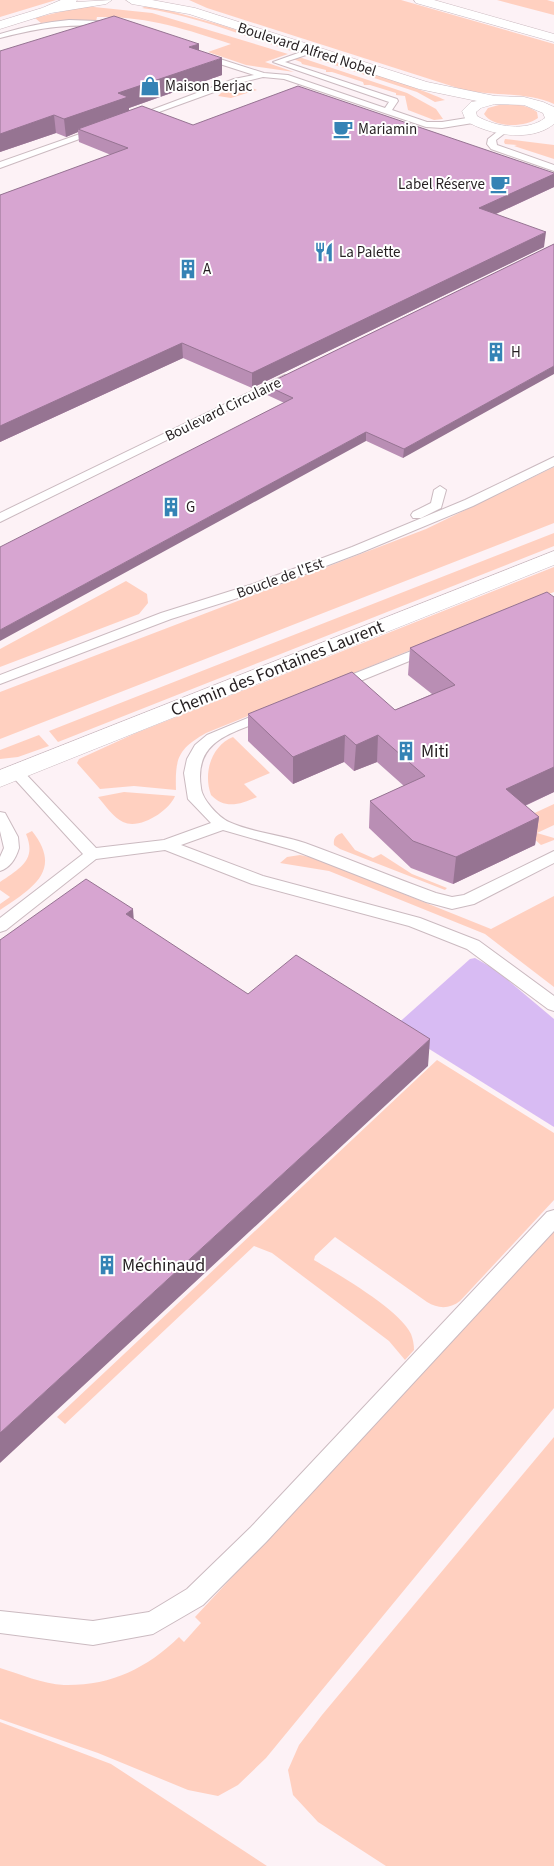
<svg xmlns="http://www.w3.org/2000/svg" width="554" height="1866" font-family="'Source Sans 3',sans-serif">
<rect width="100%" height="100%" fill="#fdf2f6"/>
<!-- green -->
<path fill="#ffd0c0" d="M 0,0 L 56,0 L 0,17 Z
M 189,0 L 401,0 L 554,44 L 554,104 C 528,92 492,96 464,90 L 207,8 Z
M 497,0 L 547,0 L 554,2 L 554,15 Z
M 89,5 L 94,7 L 152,13 L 288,54 L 265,62 L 294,72 L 246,65 L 208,52 L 231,44 C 185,29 147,16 97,17 L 96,21 L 66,20 L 41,23 L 35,18 Z
M 149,5 L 218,24 L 297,50 L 294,52 C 244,36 193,15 142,8 Z
M 307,56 C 326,53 423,90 445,100 L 435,102 L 417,92 Z
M 299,57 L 407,93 L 436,109 L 443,119 L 434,120 L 408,110 L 405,96 L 396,95 L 396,93 L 370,85 L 364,85 L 363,82 L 332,72 L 326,72 L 326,70 L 302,64 L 301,62 L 293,59 Z
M 244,85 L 257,90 L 231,98 L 218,96 L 221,93 Z
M 499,105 C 512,104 526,104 537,112 L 538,118 C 525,128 493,128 484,114 L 488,108 Z
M 505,139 L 554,145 L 554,159 L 514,146 L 517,145 L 505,144 L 504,142 Z
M 554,467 L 554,523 L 0,739 L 0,692 L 426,529 Z
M 554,533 L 554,546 L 58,742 L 49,731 Z
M 554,567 L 554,592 L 206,733 C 178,749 175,758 176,790 L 134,786 L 100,789 L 77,763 L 79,759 L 136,733 Z
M 126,581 L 147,594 L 148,603 L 139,614 L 0,667 L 0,649 Z
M 39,735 L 49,746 L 18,757 L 0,759 L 0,750 Z
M 233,737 L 270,773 L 244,784 L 257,797 C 241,804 225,810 211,795 C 203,773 211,746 233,737 Z
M 124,792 L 175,796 C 169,811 140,830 123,822 C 114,818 104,804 98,797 Z
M 554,804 L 554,825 L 537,833 L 554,838 L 554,840 L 541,845 L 515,822 Z
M 32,831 C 64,871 31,889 0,910 L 0,904 L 10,897 L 0,890 L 0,882 C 20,868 37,860 26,834 Z
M 342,833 L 355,850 L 373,858 L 381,854 L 412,874 L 447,888 L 445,890 L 340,849 L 334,845 C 333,838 336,835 342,833 Z
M 300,855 L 314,858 L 491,929 L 554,896 L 554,987 L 485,934 L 329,871 L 280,863 L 287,857 Z
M 437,1060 L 554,1133 L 554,1200 L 460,1301 C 450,1309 438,1309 427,1302 L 335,1237 L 315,1256 L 314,1260 C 339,1275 399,1309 411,1334 C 413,1339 414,1345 414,1350 L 405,1360 L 389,1341 L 272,1253 L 254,1246 L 65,1424 L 57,1417 Z
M 554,1231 L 554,1408 L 266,1758 L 238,1785 L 218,1796 L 188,1790 L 98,1753 L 0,1719 L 0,1668 C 20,1674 43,1684 64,1685 C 110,1686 146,1669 179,1637 L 184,1642 L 201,1623 L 195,1617 Z
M 554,1437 L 554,1866 L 386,1866 L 318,1822 L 293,1795 L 288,1770 L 299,1745 L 322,1715 Z
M 0,1722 L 111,1764 L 267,1866 L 0,1866 Z"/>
<!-- water -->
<path fill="#d8bbf3" d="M 475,958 L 496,970 L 554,1019 L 554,1127 L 394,1027 L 470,959 Z"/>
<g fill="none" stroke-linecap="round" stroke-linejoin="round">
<defs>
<path id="service" d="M 69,20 L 98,21 L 117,26 L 113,28 C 73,22 39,28 0,38 L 0,34 C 23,27 46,22 69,20 Z
M 312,48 L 316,50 L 315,52 L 285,62 L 397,99 L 398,101 L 392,110 L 427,122 L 442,122 L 473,117 L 477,120 L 473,123 L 442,128 L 426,127 L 284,79 L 263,77 L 239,83 L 137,120 L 130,118 L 234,79 L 254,75 L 198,57 L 198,53 L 201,53 L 264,73 L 288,75 L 385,108 L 389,102 L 273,62 Z
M 97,128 L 104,130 L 0,168 L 0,162 Z
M 502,128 L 509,130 L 496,140 L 497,145 L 554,165 L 554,171 L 491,149 L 487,144 L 488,139 Z
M 285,375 L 289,376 L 290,378 L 289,380 L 0,522 L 0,513 Z
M 554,457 L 554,466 L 473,506 L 360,553 L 263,590 L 171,619 L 0,684 L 0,675 L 161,613 L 253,584 L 352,547 L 465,500 Z
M 440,486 L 446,490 L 441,508 L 421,518 L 413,518 L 411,515 L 413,512 L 431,503 L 434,490 Z
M 429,644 L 436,648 L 434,651 L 343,688 L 338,689 L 331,685 L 333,682 Z
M 267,710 L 272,711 L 274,714 L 272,717 C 235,733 193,738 201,788 C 202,799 218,817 229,822 C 250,832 282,835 305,843 C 349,859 392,877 436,893 L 452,897 L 464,895 L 554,851 L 554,863 L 474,904 L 452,909 L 426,902 L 293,850 L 223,830 L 181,845 L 263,876 L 420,918 L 479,941 L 554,996 L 554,1011 L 548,1009 L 467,949 L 409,926 L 252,884 L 165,850 L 96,859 L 6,930 L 0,932 L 0,918 L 83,854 L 11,775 L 9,772 L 11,769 L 21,769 L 96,848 L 164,840 L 211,823 L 188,799 L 184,773 L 187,759 L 195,745 L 207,735 Z
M 0,812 L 5,813 L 18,837 L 19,848 C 16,858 10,868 0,871 L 0,857 L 4,848 L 0,831 Z
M 554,1210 L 554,1231 L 267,1541 L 203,1605 L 153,1634 L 93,1645 L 0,1633 L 0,1611 L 93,1621 L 149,1612 L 187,1589 L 251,1527 L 547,1212 Z"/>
<path id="minor" d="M 554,551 L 554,565 L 0,787 L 0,770 Z"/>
<path id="secondary" d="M 61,0 L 77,0 L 76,2 L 112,0 L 106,4 L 51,13 L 0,29 L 0,21 L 42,8 Z
M 126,0 L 152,0 L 195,8 L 427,82 L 495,96 L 524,97 L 543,102 L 554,107 L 554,124 C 531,143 489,135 466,121 L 462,111 L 471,102 L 477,101 L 419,89 L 189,14 L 132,4 ZM 495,104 L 524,105 L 543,113 L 545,118 C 527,132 495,127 477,116 L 476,112 L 481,108 Z"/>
<path id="trunk" d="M 414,0 L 434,0 L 554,34 L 554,42 L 416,3 Z"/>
</defs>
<!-- service casing -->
<use href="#service" stroke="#cbbac0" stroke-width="2"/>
<!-- minor casing -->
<use href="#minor" stroke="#cbbac0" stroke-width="1"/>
<!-- secondary casing -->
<use href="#secondary" stroke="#cbbac0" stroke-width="1"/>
<!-- trunk casing -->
<use href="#trunk" stroke="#cbbac0" stroke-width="1"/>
<!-- service -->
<use href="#service" fill="#fff" fill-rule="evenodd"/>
<!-- minor -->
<use href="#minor" fill="#fff" fill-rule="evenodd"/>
<!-- secondary -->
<use href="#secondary" fill="#fff" fill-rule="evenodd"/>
<!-- trunk -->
<use href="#trunk" fill="#fff" fill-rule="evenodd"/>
</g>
<!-- wall -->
<path fill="#b98eb4" d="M 199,50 L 222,75 L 129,108 L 129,111 L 193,125 L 554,173 L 554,187 L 496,214 L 544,247 L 252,388 L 183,358 L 0,442 L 0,195 L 111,155 L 79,142 L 78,132 L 66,137 L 56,133 L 0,152 L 0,51 Z
M 554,244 L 403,458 L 265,394 L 265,385 Z
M 554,597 L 554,792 L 525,806 L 539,817 L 535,845 L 453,884 L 411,868 L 369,828 L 370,801 L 404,786 L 377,762 L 354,771 L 344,762 L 293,784 L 248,741 L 248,714 L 395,710 L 432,694 L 408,675 L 410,648 Z"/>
<!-- shaded-wall -->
<path fill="#967492" d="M 199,44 L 199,60 L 189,47 Z
M 222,58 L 222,75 L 129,108 L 129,114 L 78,129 L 78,132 L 66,137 L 64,119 L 118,93 Z
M 54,115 L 56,133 L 0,152 L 0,134 Z
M 554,174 L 554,187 L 478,222 L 479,208 Z
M 546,232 L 544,247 L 252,388 L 252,373 Z
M 182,343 L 183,358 L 0,442 L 0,426 Z
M 554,366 L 554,374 L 403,458 L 404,449 Z
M 366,432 L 366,441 L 0,641 L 0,630 Z
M 345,735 L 344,762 L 293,784 L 293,757 Z
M 378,735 L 377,762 L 354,771 L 356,745 Z
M 554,767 L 554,792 L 502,816 L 506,789 Z
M 539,817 L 535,845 L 453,884 L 456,857 Z
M 133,909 L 135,936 L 126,914 Z
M 430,1039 L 428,1066 L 0,1463 L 0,1433 Z"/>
<!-- building -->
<path fill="#d7a5d1" stroke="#967492" d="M 114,16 L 199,44 L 189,47 L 222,58 L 118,93 L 128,97 L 64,119 L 54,115 L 0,134 L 0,51 Z
M 298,86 L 554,173 L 554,174 L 479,208 L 546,232 L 252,373 L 182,343 L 0,426 L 0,195 L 128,148 L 78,129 L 142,106 L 193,125 Z
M 554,244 L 554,366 L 404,449 L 366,432 L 0,630 L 0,547 L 293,398 L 265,385 Z
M 547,592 L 554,597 L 554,767 L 506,789 L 539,817 L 456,857 L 413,841 L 370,801 L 425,776 L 378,735 L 356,745 L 345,735 L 293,757 L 248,714 L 352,672 L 395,710 L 455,685 L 410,648 Z
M 86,879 L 133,909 L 126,914 L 248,994 L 296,955 L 430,1039 L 0,1433 L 0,940 Z"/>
<!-- icons -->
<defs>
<symbol id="shop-bare" viewBox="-9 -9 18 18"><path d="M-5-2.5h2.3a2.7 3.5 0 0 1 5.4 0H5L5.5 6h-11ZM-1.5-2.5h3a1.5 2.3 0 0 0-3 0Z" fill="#3483b5" stroke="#fff" stroke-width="2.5" paint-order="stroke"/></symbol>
<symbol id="cafe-bare" viewBox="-9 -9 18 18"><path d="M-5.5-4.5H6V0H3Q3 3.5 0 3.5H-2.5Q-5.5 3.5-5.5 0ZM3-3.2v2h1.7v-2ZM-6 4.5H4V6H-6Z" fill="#3483b5" stroke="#fff" stroke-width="2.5" paint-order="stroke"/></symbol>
<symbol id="restaurant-bare" viewBox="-9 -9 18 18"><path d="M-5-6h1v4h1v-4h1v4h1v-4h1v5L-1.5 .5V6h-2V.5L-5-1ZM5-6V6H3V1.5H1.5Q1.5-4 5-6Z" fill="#3483b5" stroke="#fff" stroke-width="2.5" paint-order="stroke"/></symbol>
<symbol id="building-bare" viewBox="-9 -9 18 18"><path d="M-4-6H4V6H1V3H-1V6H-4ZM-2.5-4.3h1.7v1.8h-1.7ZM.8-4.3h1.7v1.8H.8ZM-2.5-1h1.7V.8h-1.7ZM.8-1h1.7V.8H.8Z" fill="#3483b5" stroke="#fff" stroke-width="2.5" paint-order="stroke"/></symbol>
</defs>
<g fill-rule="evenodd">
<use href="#shop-bare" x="136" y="72" width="28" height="28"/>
<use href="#cafe-bare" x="329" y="115" width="28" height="28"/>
<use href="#cafe-bare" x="486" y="170" width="28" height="28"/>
<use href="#restaurant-bare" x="310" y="238" width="28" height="28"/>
<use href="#building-bare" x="174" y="255" width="28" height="28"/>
<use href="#building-bare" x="482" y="338" width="28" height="28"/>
<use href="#building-bare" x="157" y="493" width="28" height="28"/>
<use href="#building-bare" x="392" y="737" width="28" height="28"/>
<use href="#building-bare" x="93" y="1251" width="28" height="28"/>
</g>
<g text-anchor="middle" stroke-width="4" stroke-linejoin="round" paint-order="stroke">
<!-- far-street labels -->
<g font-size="15" fill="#251f21" stroke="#fff">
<text transform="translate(307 49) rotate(18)" y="5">Boulevard Alfred Nobel</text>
<text transform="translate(223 409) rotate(-26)" y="5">Boulevard Circulaire</text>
<text transform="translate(280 578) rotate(-20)" y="5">Boucle de l'Est</text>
</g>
<!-- far-poi labels -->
<g font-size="15" fill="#251f21" stroke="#fff" text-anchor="start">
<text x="165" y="91">Maison Berjac</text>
<text x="358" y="134">Mariamin</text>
<text x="485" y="189" text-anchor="end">Label Réserve</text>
<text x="339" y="257">La Palette</text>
<text x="203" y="274">A</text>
<text x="511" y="357">H</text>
<text x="186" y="512">G</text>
</g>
<!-- street labels -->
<g font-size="18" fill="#251f21" stroke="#fff">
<text transform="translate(277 668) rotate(-22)" y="6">Chemin des Fontaines Laurent</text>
</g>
<!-- poi labels -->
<g font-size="18" fill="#251f21" stroke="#fff" text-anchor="start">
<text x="421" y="757">Miti</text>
<text x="122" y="1271">Méchinaud</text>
</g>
</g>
</svg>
